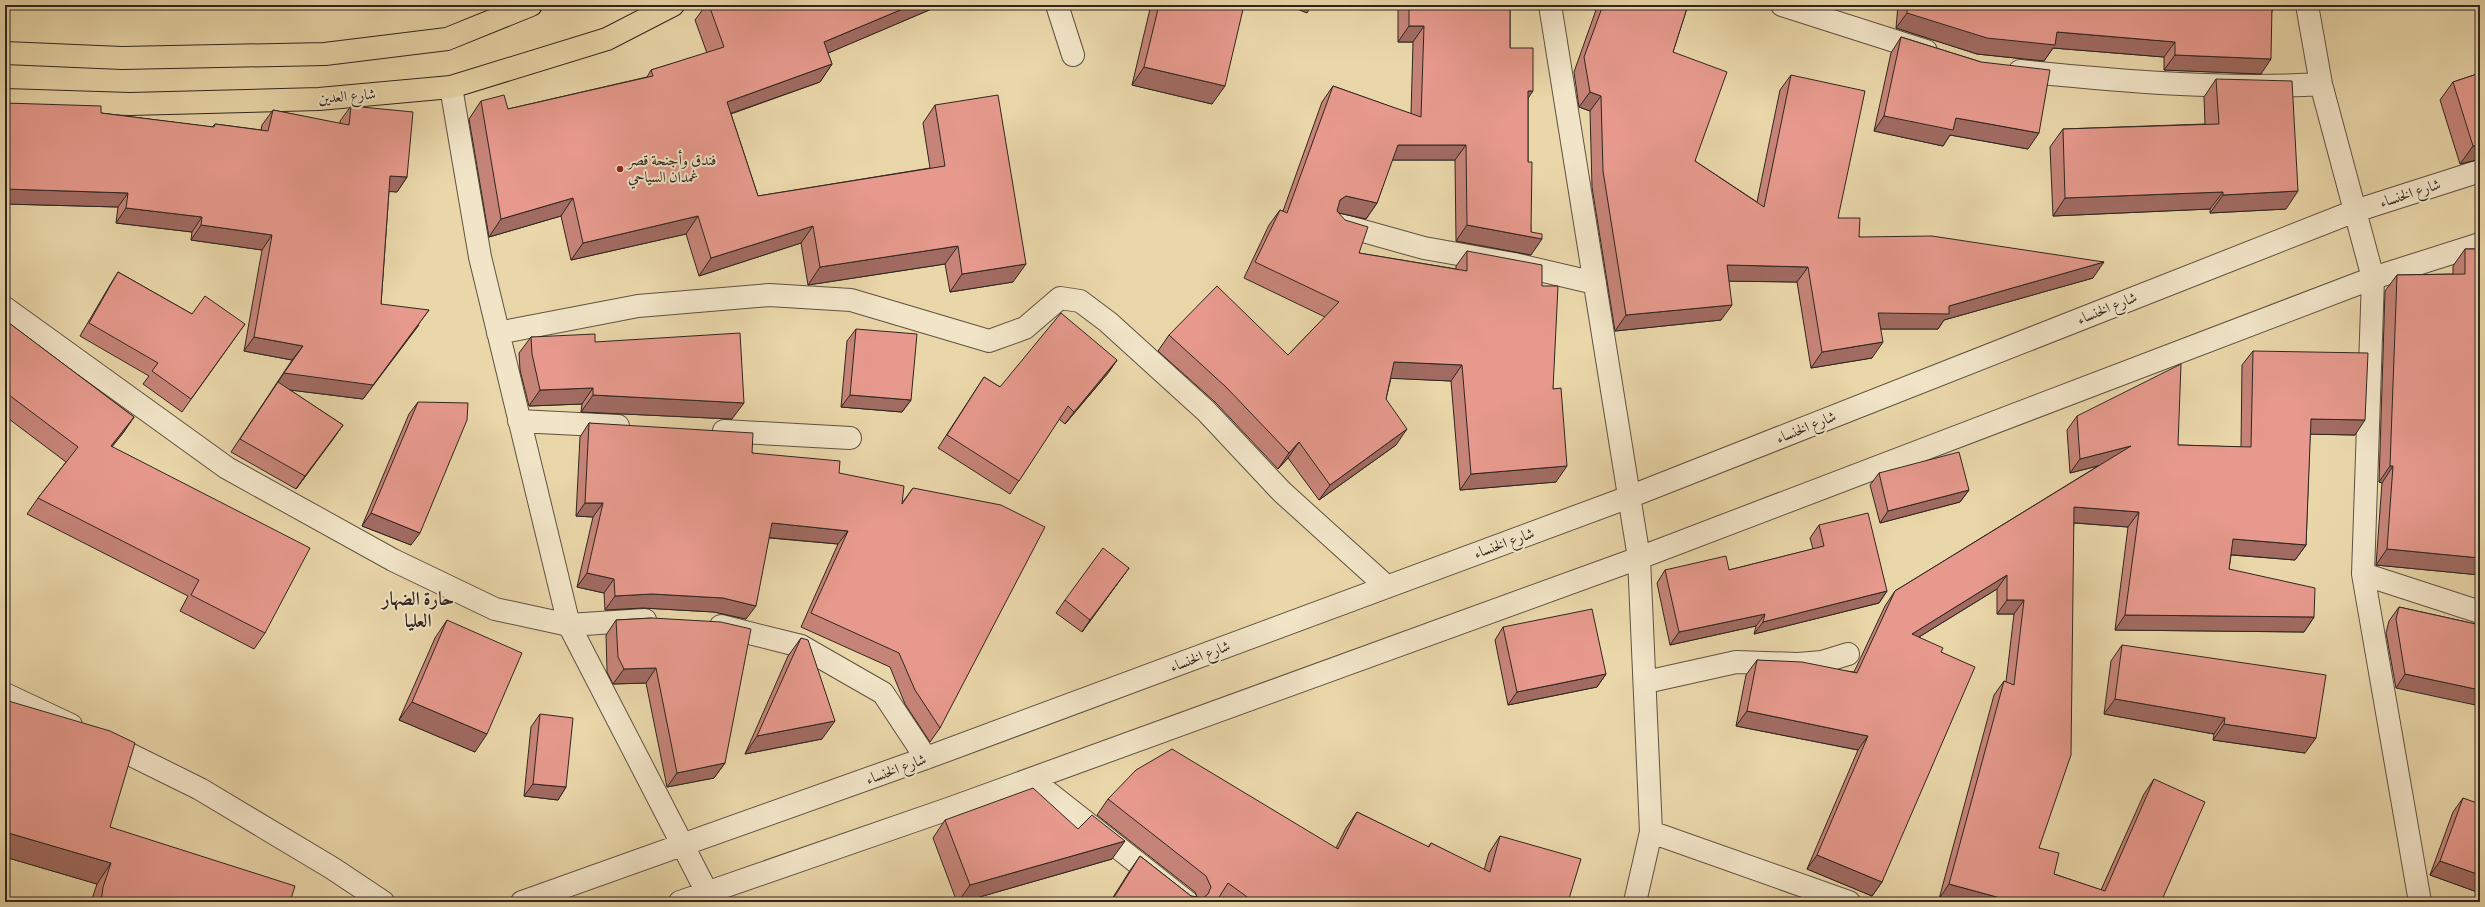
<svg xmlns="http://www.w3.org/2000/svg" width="2485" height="907" font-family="Vollkorn,Amiri,serif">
<rect width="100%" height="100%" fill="#e9d6a9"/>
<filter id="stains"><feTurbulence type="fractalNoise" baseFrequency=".005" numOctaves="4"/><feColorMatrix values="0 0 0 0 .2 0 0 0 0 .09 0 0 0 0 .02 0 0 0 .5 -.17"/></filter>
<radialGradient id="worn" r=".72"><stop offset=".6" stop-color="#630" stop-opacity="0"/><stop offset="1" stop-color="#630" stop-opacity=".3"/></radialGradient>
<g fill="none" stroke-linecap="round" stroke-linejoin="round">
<defs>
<path id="minor" d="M 1057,5 L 1073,55
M 1550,5 L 1639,558 L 1651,832 L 1635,902
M 1782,5 L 1926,51
M 2307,5 L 2321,84 L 2373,278 L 2363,574 L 2420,902
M 2020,71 C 2120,81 2220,90 2321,84
M 451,87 L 480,257 L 569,625 L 712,902
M 1338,224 L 1424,248 L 1514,264 L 1595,283
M 5,308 L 227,468 L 393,560 L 495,609 L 569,625 L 645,620
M 498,333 L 638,306 L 769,295 L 851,300 L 989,341 L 1025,328 L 1060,298 L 1080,301 L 1108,322 L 1206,411 L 1282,492 L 1386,586
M 519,421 L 618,426
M 724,431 L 850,438
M 2363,574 L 2480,612
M 721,626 L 801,646 L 883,693 L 926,758
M 1646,682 L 1736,662 L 1798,664 L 1822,662 L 1848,654
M 5,694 L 71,725
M 105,742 L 200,789 L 332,868 L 383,902
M 1031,779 L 1187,902
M 1651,832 L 1849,902
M 522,902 L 926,758 L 1629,497 L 2355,211 L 2480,171
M 680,902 L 951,808 L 1639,558 L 2373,278 L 2480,244"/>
<path id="major" d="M 5,53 L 122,58 L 325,54 L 447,39 L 531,5
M 5,100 L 130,104 L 319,99 L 451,87 L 607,39 L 673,5"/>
</defs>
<!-- minor casing -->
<use href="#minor" stroke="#5e5242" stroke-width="24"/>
<!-- major casing -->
<use href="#major" stroke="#30261f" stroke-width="24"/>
<!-- minor -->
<use href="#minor" stroke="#f1e4c7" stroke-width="22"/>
<!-- major -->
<use href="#major" stroke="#e9d6a9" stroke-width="22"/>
</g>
<!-- wall -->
<path fill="#c68478" stroke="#30261f" d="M 706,5 L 941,5 L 828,53 L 832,64 L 820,82 L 731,114 L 758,196 L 930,168 L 923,123 L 935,105 L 1013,282 L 950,292 L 945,264 L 808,285 L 801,243 L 699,276 L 686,234 L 571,260 L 561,216 L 489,237 L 469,119 L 481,101 L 508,109 L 647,77 L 651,70 L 707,53 L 695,20 Z
M 1153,5 L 1244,5 L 1212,104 L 1132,85 L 1150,9 Z
M 1398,5 L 1510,5 L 1510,48 L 1528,98 L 1528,162 L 1531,232 L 1531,255 L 1456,241 L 1455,160 L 1392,160 L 1377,203 L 1366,219 L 1338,213 L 1359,253 L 1456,269 L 1456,266 L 1467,251 L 1542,286 L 1553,389 L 1556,482 L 1460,490 L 1451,381 L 1391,378 L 1386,399 L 1396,445 L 1319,500 L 1288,458 L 1278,469 L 1215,402 L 1158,351 L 1169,335 L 1288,355 L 1325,317 L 1244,278 L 1269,225 L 1280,210 L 1283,211 L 1322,102 L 1333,86 L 1411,114 L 1413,42 L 1398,42 Z
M 1579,5 L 1688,5 L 1673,52 L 1695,161 L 1757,202 L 1780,90 L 1791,75 L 1838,218 L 1859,237 L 2093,278 L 1944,320 L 1938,329 L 1881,329 L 1872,358 L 1811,368 L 1797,282 L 1729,281 L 1721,320 L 1615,331 L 1592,187 L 1590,111 L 1579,107 L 1574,72 L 1596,10 Z
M 1898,5 L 2276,5 L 2272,11 L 2261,74 L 2164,70 L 2164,57 L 2053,48 L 2044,61 L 1977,54 L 1896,28 Z
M 1901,37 L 1981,62 L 2028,149 L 1950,135 L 1943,146 L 1874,131 L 1891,53 Z
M 2480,73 L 2480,159 L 2460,164 L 2440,100 L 2453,82 Z
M 2216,79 L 2286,209 L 2210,213 L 2210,209 L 2053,216 L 2050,147 L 2063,129 L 2205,124 L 2204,97 Z
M 5,103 L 101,113 L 212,127 L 215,124 L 261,130 L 262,125 L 273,110 L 340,124 L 340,121 L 351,106 L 407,177 L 397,192 L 389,191 L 381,304 L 419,325 L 363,399 L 290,390 L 343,425 L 296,489 L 231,452 L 292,360 L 244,351 L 262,250 L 191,240 L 192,232 L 116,223 L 118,207 L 5,204 Z
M 2465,249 L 2480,249 L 2480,575 L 2376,565 L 2382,483 L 2379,482 L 2385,291 L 2397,275 L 2453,274 L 2453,266 Z
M 118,272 L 192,314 L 245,324 L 182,412 L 143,384 L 149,376 L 80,336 L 110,285 Z
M 5,320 L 134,417 L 123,433 L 112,446 L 265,633 L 254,649 L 180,611 L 188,596 L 27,514 L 38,498 L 66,462 L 5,416 Z
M 856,329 L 911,400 L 902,412 L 841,407 L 847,341 Z
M 531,337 L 595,342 L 732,419 L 581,412 L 582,404 L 529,406 L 520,370 L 519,353 Z
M 2253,351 L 2355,435 L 2310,434 L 2306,545 L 2295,560 L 2231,555 L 2229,569 L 2314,617 L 2304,632 L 2115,630 L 2128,527 L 2074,523 L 2039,848 L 2054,874 L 2101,890 L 2144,794 L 2154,779 L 2161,902 L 1939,899 L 1994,695 L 2004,681 L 2006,682 L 2014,614 L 1997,614 L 1997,589 L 1919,637 L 1941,652 L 1882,882 L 1872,896 L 1807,869 L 1858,750 L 1736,726 L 1746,675 L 1757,660 L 1854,672 L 1885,606 L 1895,591 L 2098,466 L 2070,473 L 2067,430 L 2077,416 L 2178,445 L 2241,447 L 2242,365 Z
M 1117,360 L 1108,373 L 1065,424 L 1059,419 L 1010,494 L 938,448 L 984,377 L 1000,387 Z
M 418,402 L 411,545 L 362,526 L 409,414 Z
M 589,423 L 752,453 L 839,473 L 902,503 L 913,488 L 940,728 L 930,742 L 905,704 L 890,667 L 801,627 L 838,544 L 769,538 L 746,619 L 714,612 L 643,608 L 605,610 L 604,593 L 577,587 L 593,517 L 576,516 L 580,437 Z
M 1879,473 L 1969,490 L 1960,502 L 1880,523 L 1870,485 Z
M 1819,525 L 1887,591 L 1879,603 L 1754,634 L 1756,626 L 1670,645 L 1657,583 L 1665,570 L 1729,570 L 1813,549 L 1810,538 Z
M 1129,568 L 1082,632 L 1056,613 L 1065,600 Z
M 2399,607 L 2480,625 L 2396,688 L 2386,633 L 2389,621 Z
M 652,618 L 725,763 L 714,778 L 667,787 L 646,683 L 613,684 L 607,672 L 606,635 L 616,620 Z
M 447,620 L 475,752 L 399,720 L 435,638 Z
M 1503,627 L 1606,674 L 1597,687 L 1508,705 L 1495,640 Z
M 801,638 L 822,739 L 745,754 L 788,656 Z
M 2122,645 L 2305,753 L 2213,740 L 2214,734 L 2104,714 L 2111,661 Z
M 5,700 L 110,827 L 290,902 L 91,902 L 97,884 L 5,857 Z
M 540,714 L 566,787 L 558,800 L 524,796 L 531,727 Z
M 2463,798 L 2480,893 L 2430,875 L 2453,812 Z
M 1108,799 L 1336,848 L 1346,828 L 1357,812 L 1428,847 L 1431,843 L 1484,870 L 1489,853 L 1500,836 L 1568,902 L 1221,902 L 1218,900 L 1216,902 L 1110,902 L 1129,872 L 1140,856 L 1191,896 L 1197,897 L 1195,892 L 1097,815 Z
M 945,820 L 1112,859 L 962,902 L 957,902 L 933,838 Z"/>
<!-- shaded-wall -->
<path fill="#a16b62" stroke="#30261f" d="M 912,5 L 941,5 L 812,60 L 824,42 Z
M 1287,5 L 1312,5 L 1307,13 Z
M 1579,5 L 1600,5 L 1596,10 Z
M 2266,5 L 2276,5 L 2271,12 Z
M 1907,13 L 2057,32 L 2175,42 L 2164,57 L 2053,48 L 2044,61 L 1977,54 L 1896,28 Z
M 1409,26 L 1424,26 L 1413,42 L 1398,42 Z
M 2175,55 L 2271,59 L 2261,74 L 2164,70 Z
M 832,64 L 820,82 L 715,119 L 727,102 Z
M 1144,67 L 1225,86 L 1212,104 L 1132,85 Z
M 1528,91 L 1533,91 L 1522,107 Z
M 1590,92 L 1601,96 L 1590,111 L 1579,107 Z
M 1884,116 L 1956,118 L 2039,133 L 2028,149 L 1950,135 L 1943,146 L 1874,131 Z
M 1398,145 L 1466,145 L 1455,160 L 1386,160 Z
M 2480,145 L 2480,159 L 2460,164 L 2473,146 Z
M 390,176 L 407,177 L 397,192 L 380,191 Z
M 5,189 L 128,193 L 118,207 L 5,204 Z
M 2298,191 L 2286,209 L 2210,213 L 2223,195 Z
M 2223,192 L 2210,209 L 2053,216 L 2065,198 Z
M 1346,196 L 1377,203 L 1366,219 L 1335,212 L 1340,200 Z
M 573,198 L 561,216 L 489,237 L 501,219 Z
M 126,208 L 202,217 L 192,232 L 116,223 Z
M 698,216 L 686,234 L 571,260 L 583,243 Z
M 201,225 L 272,235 L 262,250 L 191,240 Z
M 1467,225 L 1542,239 L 1531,255 L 1456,241 Z
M 813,226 L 801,243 L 699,276 L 711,258 Z
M 958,246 L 945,264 L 808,285 L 820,267 Z
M 2104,262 L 2093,278 L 1944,320 L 1938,329 L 1867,329 L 1878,313 L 1949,306 Z
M 1026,264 L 1013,282 L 950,292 L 962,274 Z
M 1727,265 L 1808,267 L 1797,282 L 1716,281 Z
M 1732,305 L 1721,320 L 1615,331 L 1626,315 Z
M 429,310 L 363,399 L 274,388 L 278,382 L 274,388 L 284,373 Z
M 254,337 L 303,346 L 292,360 L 244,351 Z
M 1883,342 L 1872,358 L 1811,368 L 1822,352 Z
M 1117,360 L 1108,373 L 1065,424 L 1074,412 Z
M 1394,362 L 1462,365 L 1451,381 L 1383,378 Z
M 593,388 L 582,404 L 529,406 L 540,390 Z
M 593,395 L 744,403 L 732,419 L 581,412 Z
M 850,395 L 911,400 L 902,412 L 841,407 Z
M 134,417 L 123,433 L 100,462 L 111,446 Z
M 2311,419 L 2365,420 L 2355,435 L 2300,434 Z
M 343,425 L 334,438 L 296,489 L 305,476 Z
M 1407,429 L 1396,445 L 1319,500 L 1330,485 Z
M 1299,442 L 1288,458 L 1278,469 L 1289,453 Z
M 2131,446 L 2121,460 L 2070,473 L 2080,459 Z
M 1567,466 L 1556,482 L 1460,490 L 1471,474 Z
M 2390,466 L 2393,466 L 2382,483 L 2379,482 Z
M 1969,490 L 1960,502 L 1880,523 L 1888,511 Z
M 585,503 L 603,503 L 593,517 L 576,516 Z
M 2074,507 L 2139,512 L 2128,527 L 2064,522 Z
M 371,513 L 420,533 L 411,545 L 362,526 Z
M 772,523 L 848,531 L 838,544 L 763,537 Z
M 2233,539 L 2306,545 L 2295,560 L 2223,554 Z
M 2387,549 L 2480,558 L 2480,575 L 2376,565 Z
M 1129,568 L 1120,580 L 1082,632 L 1090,620 Z
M 587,573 L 614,579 L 604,593 L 577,587 Z
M 2007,575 L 1997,589 L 1901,648 L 1912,634 Z
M 1887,591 L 1879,603 L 1754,634 L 1763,622 Z
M 652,594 L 723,598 L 756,606 L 746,619 L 714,612 L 643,608 L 605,610 L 615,596 Z
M 2007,600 L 2024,600 L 2014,614 L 1997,614 Z
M 1765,614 L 1756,626 L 1670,645 L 1679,632 Z
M 2125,615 L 2314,617 L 2304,632 L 2115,630 Z
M 656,668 L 646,683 L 613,684 L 624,669 Z
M 1606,674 L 1597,687 L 1508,705 L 1517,692 Z
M 2405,674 L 2480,690 L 2480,706 L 2396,688 Z
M 2115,699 L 2225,718 L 2214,734 L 2104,714 Z
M 412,702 L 487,734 L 475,752 L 399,720 Z
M 1747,711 L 1868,736 L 1858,750 L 1736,726 Z
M 835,721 L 822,739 L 745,754 L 757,736 Z
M 2224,724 L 2316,738 L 2305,753 L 2213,740 Z
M 725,763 L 714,778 L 667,787 L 677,773 Z
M 533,784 L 566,787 L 558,800 L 524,796 Z
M 5,832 L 111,863 L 97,884 L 5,857 Z
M 1125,841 L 1112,859 L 962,902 L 958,902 L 970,885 Z
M 1817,855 L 1882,882 L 1872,896 L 1807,869 Z
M 2440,861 L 2480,875 L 2480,893 L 2430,875 Z
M 1949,884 L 2015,902 L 1950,902 L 1939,899 Z"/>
<!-- building -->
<path fill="#e6998c" stroke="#30261f" d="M 709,5 L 912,5 L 824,42 L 832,64 L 727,102 L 758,196 L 945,166 L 935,105 L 998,95 L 1026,264 L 962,274 L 958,246 L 820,267 L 813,226 L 711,258 L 698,216 L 583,243 L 573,198 L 501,219 L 481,101 L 504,95 L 508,109 L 653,76 L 651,70 L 724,47 Z
M 1159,5 L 1244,5 L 1225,86 L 1144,67 Z
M 1409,5 L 1510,5 L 1510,48 L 1533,48 L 1533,91 L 1528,91 L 1528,162 L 1532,162 L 1531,232 L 1542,234 L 1542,239 L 1467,225 L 1466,145 L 1398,145 L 1377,203 L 1346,196 L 1340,200 L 1337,211 L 1345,220 L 1368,227 L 1359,253 L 1467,271 L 1467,251 L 1542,265 L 1542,286 L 1558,286 L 1553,389 L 1561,388 L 1567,466 L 1471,474 L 1462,365 L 1394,362 L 1386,399 L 1407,429 L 1330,485 L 1299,442 L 1289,453 L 1226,387 L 1169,335 L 1217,286 L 1288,355 L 1339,302 L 1255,262 L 1280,210 L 1287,213 L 1333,86 L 1421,117 L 1424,26 L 1409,26 Z
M 1603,5 L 1688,5 L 1673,52 L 1727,72 L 1695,161 L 1764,207 L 1791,75 L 1865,91 L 1838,218 L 1860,218 L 1859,237 L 1932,236 L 2104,262 L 1949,306 L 1949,314 L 1878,313 L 1883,342 L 1822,352 L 1808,267 L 1727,265 L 1732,305 L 1626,315 L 1603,171 L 1601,96 L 1590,92 L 1584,57 Z
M 1907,5 L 2272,5 L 2271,59 L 2175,55 L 2175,42 L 2057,32 L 2055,45 L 1987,38 L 1907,13 Z
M 1901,37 L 1981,62 L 2050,70 L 2039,133 L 1956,118 L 1953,130 L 1884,116 Z
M 2480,73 L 2480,145 L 2473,146 L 2453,82 Z
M 2216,79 L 2292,81 L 2298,191 L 2223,195 L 2223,192 L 2065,198 L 2063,129 L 2219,124 Z
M 5,103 L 101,106 L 101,113 L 214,127 L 215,124 L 268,131 L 273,110 L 349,125 L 351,106 L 413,112 L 407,177 L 390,176 L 381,304 L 429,310 L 373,385 L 284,373 L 303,346 L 254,337 L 272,235 L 201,225 L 202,217 L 126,208 L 128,193 L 5,189 Z
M 2465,249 L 2480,249 L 2480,558 L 2387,549 L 2393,466 L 2390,466 L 2397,275 L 2465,274 Z
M 118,272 L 192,314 L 205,296 L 245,324 L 191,399 L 152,371 L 158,363 L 89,323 Z
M 1061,313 L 1117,360 L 1074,412 L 1068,406 L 1019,481 L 947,435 L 984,377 L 1000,387 Z
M 5,320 L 134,417 L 111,446 L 310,548 L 265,633 L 191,595 L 199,580 L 38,498 L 78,447 L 5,392 Z
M 856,329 L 917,334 L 911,400 L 850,395 Z
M 740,333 L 744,403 L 593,395 L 593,388 L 540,390 L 532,354 L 531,337 L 595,334 L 595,342 Z
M 2253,351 L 2368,353 L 2365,420 L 2311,419 L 2306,545 L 2233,539 L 2229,569 L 2315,588 L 2314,617 L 2125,615 L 2139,512 L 2074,507 L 2071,755 L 2039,848 L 2059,853 L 2054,874 L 2105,891 L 2154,779 L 2205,802 L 2161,902 L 2015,902 L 1949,884 L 2004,681 L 2014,685 L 2024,600 L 2007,600 L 2007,575 L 1912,634 L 1943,648 L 1941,652 L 1975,667 L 1882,882 L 1817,855 L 1868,736 L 1747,711 L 1757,660 L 1802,662 L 1857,673 L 1895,591 L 2131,446 L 2080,459 L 2077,416 L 2181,364 L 2178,445 L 2251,447 Z
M 278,382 L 343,425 L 305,476 L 240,439 Z
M 418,402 L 468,403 L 467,420 L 420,533 L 371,513 Z
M 589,423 L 753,433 L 752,453 L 840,461 L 839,473 L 904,486 L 902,504 L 913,488 L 1001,505 L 1045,527 L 940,728 L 915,690 L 899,653 L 811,613 L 848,531 L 772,523 L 756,606 L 723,598 L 652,594 L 615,596 L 614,579 L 587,573 L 603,503 L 585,503 Z
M 1959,452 L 1969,490 L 1888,511 L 1879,473 Z
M 1868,513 L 1887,591 L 1763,622 L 1765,614 L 1679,632 L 1665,570 L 1726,556 L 1729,570 L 1824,546 L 1819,525 Z
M 1103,548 L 1129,568 L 1090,620 L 1065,600 Z
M 2399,607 L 2480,625 L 2480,690 L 2405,674 L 2396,619 Z
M 1592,609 L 1606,674 L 1517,692 L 1503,627 Z
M 652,618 L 721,622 L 751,629 L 725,763 L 677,773 L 656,668 L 624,669 L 618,657 L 616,620 Z
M 447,620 L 522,653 L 487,734 L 412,702 Z
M 801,638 L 808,640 L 835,721 L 757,736 Z
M 2122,645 L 2326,675 L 2316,738 L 2224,724 L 2225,718 L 2115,699 Z
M 5,700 L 110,731 L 135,743 L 110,827 L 295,886 L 290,902 L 217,902 L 213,901 L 213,902 L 101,902 L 103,887 L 111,863 L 5,832 Z
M 540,714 L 573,718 L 566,787 L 533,784 Z
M 1172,749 L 1338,849 L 1357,812 L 1429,847 L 1431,843 L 1490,872 L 1500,836 L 1581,859 L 1568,902 L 1268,902 L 1259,898 L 1256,902 L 1254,902 L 1228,883 L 1216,902 L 1111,902 L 1140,856 L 1191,896 L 1203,898 L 1208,894 L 1211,887 L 1206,876 L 1108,799 L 1136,770 Z
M 1033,788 L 1078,829 L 1092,815 L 1125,841 L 970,885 L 945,820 Z
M 2463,798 L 2480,804 L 2480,875 L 2440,861 Z"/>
<!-- markers -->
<circle fill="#8f2418" stroke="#f1e4c7" stroke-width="1.5" cx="620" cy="169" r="4"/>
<g text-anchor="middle" stroke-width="4" stroke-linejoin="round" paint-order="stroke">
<!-- street labels -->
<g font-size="15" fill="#30261f" stroke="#f1e4c7">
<text transform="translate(347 96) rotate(-5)" y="5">شارع العدين</text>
<text transform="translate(2410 193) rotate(-18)" y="5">شارع الخنساء</text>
<text transform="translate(2107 308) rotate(-22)" y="5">شارع الخنساء</text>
<text transform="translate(1806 427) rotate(-22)" y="5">شارع الخنساء</text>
<text transform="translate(1504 543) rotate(-20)" y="5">شارع الخنساء</text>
<text transform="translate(1200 656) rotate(-21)" y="5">شارع الخنساء</text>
<text transform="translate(896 769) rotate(-20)" y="5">شارع الخنساء</text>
</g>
<!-- poi labels -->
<g font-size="15" fill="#30261f" stroke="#f1e4c7" text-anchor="start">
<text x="628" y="165">فندق وأجنحة قصر<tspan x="628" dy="17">غمدان السياحي</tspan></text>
</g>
<!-- district labels -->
<g font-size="19" font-weight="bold" fill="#30261f" stroke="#f1e4c7">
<text x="418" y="605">حارة الضهار<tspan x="418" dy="22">العليا</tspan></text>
</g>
</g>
<!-- margin -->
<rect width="2485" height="907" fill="none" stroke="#e9d6a9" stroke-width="20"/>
<rect x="6" y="6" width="2473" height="895" fill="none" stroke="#30261f" stroke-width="2"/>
<rect x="10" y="10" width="2465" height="887" fill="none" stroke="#30261f"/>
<rect width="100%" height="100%" filter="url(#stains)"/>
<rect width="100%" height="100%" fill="url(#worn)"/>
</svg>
